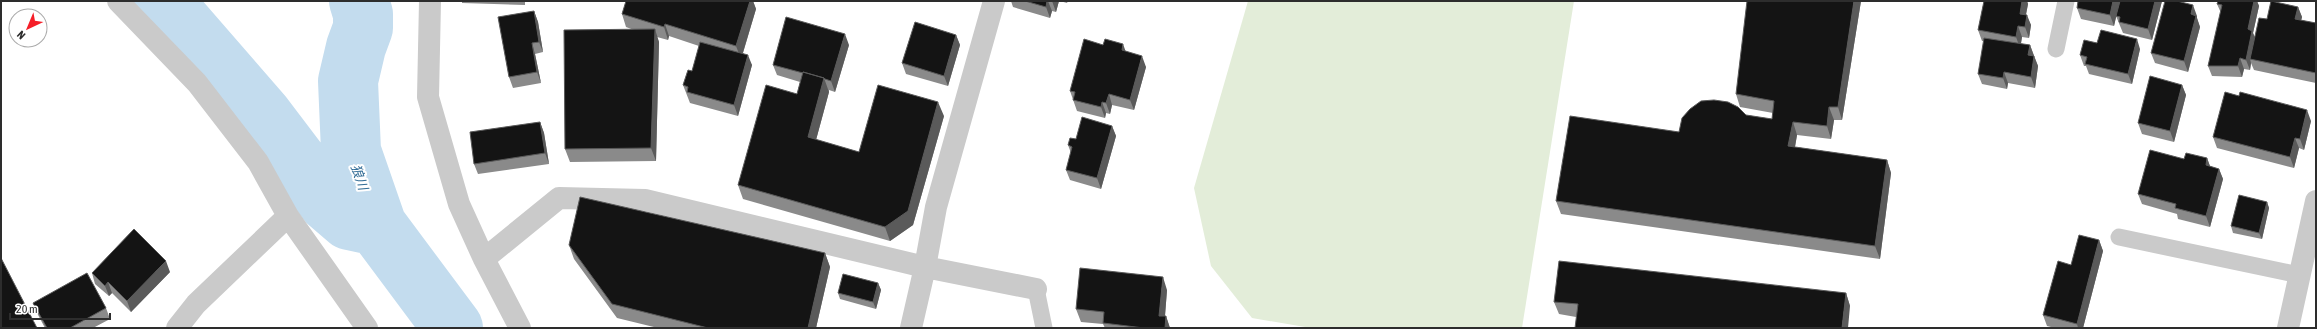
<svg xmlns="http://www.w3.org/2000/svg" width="2317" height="329" font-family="'Asap Condensed','Noto Sans JP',sans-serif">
<rect width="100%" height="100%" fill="#fff"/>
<!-- green -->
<path fill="#e3edd9" d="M 1248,1 L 1574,1 L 1522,328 L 1311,328 L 1252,318 L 1211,266 L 1194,188 Z"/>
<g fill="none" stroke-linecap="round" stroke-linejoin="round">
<!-- river -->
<path stroke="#c3dcee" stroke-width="60" d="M 163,1 L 262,115 L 328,202 L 349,220 L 377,226
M 359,1 L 363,14 L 363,28 L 356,47 L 348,81 L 351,151 L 377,226 L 453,328"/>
<!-- lane -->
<path stroke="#cacaca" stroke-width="17" d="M 2056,49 L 2066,1
M 2119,237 L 2299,275
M 1036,289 L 1044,328"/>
<!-- street -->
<path stroke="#cacaca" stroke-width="22" d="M 118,1 L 197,83 L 258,162 L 288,216 L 367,328
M 430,1 L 428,97 L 459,204 L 484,259 L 520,328
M 484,259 L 559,198 L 645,200 L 925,267 L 1036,289
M 177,328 L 196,304 L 288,216
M 911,328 L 925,267 L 936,207 L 994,1
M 2288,328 L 2316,201"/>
</g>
<!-- wall -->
<path fill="#8a8a8a" d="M 462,1 L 525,1 L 525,5 L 462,3 Z
M 626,1 L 753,1 L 756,9 L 743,53 L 752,65 L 738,116 L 690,103 L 683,85 L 692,71 L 699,46 L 669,36 L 668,40 L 657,37 L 659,42 L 656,161 L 570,162 L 565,149 L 634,30 L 626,27 L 622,14 Z
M 1011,1 L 1059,1 L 1056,12 L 1052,11 L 1050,18 L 1013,7 Z
M 1060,1 L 1068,1 L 1067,3 Z
M 1861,1 L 1842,120 L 1834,120 L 1831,139 L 1797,135 L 1795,147 L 1887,160 L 1891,173 L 1880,259 L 1561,214 L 1556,201 L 1679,132 L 1746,115 L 1772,119 L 1773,113 L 1740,107 L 1736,94 Z
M 1984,1 L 2027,1 L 2028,4 L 2026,15 L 2031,25 L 2029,38 L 2022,37 L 2021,44 L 2030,45 L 2038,66 L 2035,88 L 2008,83 L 2007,89 L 1982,84 L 1978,74 L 1984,41 L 1982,41 L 1978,30 Z
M 2120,1 L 2162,1 L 2152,40 L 2123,33 L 2116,16 L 2114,26 L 2081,19 L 2077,8 Z
M 2218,1 L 2257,1 L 2259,6 L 2253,33 L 2255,37 L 2267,19 L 2298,7 L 2302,17 L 2301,20 L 2316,23 L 2316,83 L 2254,70 L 2251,63 L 2250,70 L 2244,69 L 2242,77 L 2212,76 L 2208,66 L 2221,13 L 2217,4 Z
M 534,11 L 538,22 L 543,52 L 535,54 L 541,83 L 513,88 L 509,77 Z
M 2197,16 L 2197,18 L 2200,27 L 2188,72 L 2155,63 L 2151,53 Z
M 956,35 L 960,45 L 948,86 L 906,74 L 902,63 Z
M 2097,43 L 2140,49 L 2132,84 L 2089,74 L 2086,66 L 2084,66 L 2080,55 Z
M 849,45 L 835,92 L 829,90 L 829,92 L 816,140 L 859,152 L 944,116 L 913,225 L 890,241 L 743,199 L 738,185 L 797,94 L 800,82 L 777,75 L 773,65 Z
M 1126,51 L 1146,67 L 1134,110 L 1112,105 L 1110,114 L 1106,113 L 1105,118 L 1077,111 L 1070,91 Z
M 2182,85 L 2186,95 L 2174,142 L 2142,134 L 2138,123 Z
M 2311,121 L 2304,150 L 2299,148 L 2294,168 L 2217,148 L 2213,137 Z
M 540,122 L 544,133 L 549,164 L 478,174 L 474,164 Z
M 1112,126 L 1116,136 L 1101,189 L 1070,180 L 1066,170 L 1071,153 L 1068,145 L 1076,139 Z
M 2207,158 L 2210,166 L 2219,169 L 2223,179 L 2210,227 L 2178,219 L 2177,214 L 2142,204 L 2138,194 L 2184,159 Z
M 2267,202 L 2269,208 L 2262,239 L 2233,233 L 2231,226 Z
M 2099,240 L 2103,251 L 2083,328 L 2055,328 L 2047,326 L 2043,315 Z
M 569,245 L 825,253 L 830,267 L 816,328 L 658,328 L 617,318 L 574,259 Z
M 170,272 L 131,312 L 112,293 L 109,296 L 95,284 L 92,273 Z
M 878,283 L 881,290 L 876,309 L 840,299 L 838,293 Z
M 1167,290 L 1165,316 L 1166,316 L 1170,328 L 1105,328 L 1103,324 L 1081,322 L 1076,309 Z
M 1846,293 L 1850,306 L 1576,317 L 1559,314 L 1554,302 Z
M 33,303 L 106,308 L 110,319 L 93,328 L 45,328 L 37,313 Z"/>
<!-- shaded-wall -->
<path fill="#5a5a5a" d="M 750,1 L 753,1 L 756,9 L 741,59 L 736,46 Z
M 1047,1 L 1048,1 L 1052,11 L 1050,18 L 1046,7 Z
M 1052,1 L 1059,1 L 1056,12 Z
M 1854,1 L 1861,1 L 1842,120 L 1838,107 Z
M 2022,1 L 2027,1 L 2028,4 L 2024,24 L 2020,14 Z
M 2113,1 L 2120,1 L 2114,26 L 2110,15 Z
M 2155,1 L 2162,1 L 2152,40 L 2148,29 Z
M 2254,1 L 2257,1 L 2259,6 L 2253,33 L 2256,41 L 2250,59 L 2251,63 L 2250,70 L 2246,60 L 2248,29 Z
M 2193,5 L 2197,16 L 2197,18 L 2200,27 L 2188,72 L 2184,61 L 2191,14 Z
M 2298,7 L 2302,17 L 2299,29 L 2295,19 Z
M 534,11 L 538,22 L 543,52 L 539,42 Z
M 2027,15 L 2031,25 L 2029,38 L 2025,27 Z
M 665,24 L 669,36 L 668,40 L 664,27 Z
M 2018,26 L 2022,37 L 2020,48 L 2016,37 Z
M 655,29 L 659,42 L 656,161 L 651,148 Z
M 845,34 L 849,45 L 835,92 L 831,81 Z
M 956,35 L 960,45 L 948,86 L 944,76 Z
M 2137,39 L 2140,49 L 2132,84 L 2128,74 Z
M 532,43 L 535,54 L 541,83 L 537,72 Z
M 1123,44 L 1127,55 L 1122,50 Z
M 2030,45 L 2034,56 L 2028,55 Z
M 748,55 L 752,65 L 738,116 L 734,105 Z
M 1142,56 L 1146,67 L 1134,110 L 1130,100 Z
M 2034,56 L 2038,66 L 2035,88 L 2031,77 Z
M 2240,58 L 2244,69 L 2242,77 L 2238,66 Z
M 2004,72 L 2008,83 L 2007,89 L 2003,78 Z
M 824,78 L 829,92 L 813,151 L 808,137 Z
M 2182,85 L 2186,95 L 2174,142 L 2170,131 Z
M 1109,94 L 1112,105 L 1110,114 L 1106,103 Z
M 938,102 L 944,116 L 913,225 L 890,241 L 885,227 Z
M 1102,102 L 1106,113 L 1105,118 L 1101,107 Z
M 1829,107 L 1834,120 L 1831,139 L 1827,126 Z
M 2307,110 L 2311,121 L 2304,150 L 2300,139 Z
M 540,122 L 544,133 L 549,164 L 545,153 Z
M 1793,122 L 1797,135 L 1793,158 L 1788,146 Z
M 1112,126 L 1116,136 L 1101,189 L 1097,178 Z
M 2295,138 L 2299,148 L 2294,168 L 2290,157 Z
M 2207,158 L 2211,169 L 2206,165 Z
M 1887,160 L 1891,173 L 1880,259 L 1875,246 Z
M 2219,169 L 2223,179 L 2210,227 L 2206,216 Z
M 2267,202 L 2269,208 L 2262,239 L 2259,233 Z
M 2099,240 L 2103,251 L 2083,328 L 2078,328 L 2077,324 Z
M 825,253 L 830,267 L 816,328 L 808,328 Z
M 166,261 L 170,272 L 131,312 L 127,301 Z
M 1163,277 L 1167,290 L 1164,328 L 1159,316 Z
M 108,282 L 112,293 L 109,296 L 105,286 Z
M 878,283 L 881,290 L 876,309 L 873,302 Z
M 1846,293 L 1850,306 L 1848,328 L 1842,328 Z
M 1166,316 L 1170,328 L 1165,328 Z"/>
<!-- building -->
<path fill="#141414" stroke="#5a5a5a" d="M 626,1 L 750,1 L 736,46 L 665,24 L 664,27 L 622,14 Z
M 1025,1 L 1047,1 L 1046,7 Z
M 1747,1 L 1854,1 L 1838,107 L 1829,107 L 1827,126 L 1793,122 L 1788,146 L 1887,160 L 1875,246 L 1556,201 L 1570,116 L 1679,132 L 1682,118 L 1690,109 L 1701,101 L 1714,100 L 1728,102 L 1738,107 L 1746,115 L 1772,119 L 1774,101 L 1736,94 Z
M 1984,1 L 2022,1 L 2020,14 L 2027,15 L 2025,27 L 2018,26 L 2016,37 L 1978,30 Z
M 2078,1 L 2113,1 L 2110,15 L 2077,8 Z
M 2120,1 L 2155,1 L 2148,29 L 2119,22 L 2120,17 L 2116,16 Z
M 2165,1 L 2177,1 L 2193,5 L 2191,14 L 2196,16 L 2184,61 L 2151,53 Z
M 2218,1 L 2254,1 L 2248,29 L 2252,31 L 2246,60 L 2240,58 L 2238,66 L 2208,66 L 2222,5 L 2217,4 Z
M 2271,1 L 2298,7 L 2295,19 L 2316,23 L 2316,73 L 2250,59 L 2259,18 L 2267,19 Z
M 534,11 L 539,42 L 532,43 L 537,72 L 509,77 L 498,17 Z
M 786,17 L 845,34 L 831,81 L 825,79 L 824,78 L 803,72 L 803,73 L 773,65 Z
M 915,22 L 956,35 L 944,76 L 902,63 Z
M 655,29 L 651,148 L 565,149 L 564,30 Z
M 2101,30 L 2137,39 L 2128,74 L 2085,64 L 2087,57 L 2080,55 L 2084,40 L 2097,43 Z
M 1984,38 L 2030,45 L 2028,55 L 2034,56 L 2031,77 L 2004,72 L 2003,78 L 1978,74 Z
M 1084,39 L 1103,45 L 1105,39 L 1123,44 L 1122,50 L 1142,56 L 1130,100 L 1109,94 L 1106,103 L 1102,102 L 1101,107 L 1073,100 L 1075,92 L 1070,91 Z
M 700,42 L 748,55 L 734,105 L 687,92 L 688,87 L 683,85 L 688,70 L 692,71 Z
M 803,72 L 824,78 L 808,137 L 859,152 L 878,85 L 938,102 L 908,211 L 885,227 L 738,185 L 766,85 L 797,94 Z
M 2150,76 L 2182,85 L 2170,131 L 2138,123 Z
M 2225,92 L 2239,96 L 2240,92 L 2307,110 L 2300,139 L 2295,138 L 2290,157 L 2213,137 Z
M 1082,117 L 1112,126 L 1097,178 L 1066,170 L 1072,147 L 1068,145 L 1070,138 L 1076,139 Z
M 540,122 L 545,153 L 474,164 L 470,132 Z
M 2150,150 L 2184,159 L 2186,153 L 2207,158 L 2206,165 L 2219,169 L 2206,216 L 2175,208 L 2176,204 L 2138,194 Z
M 2239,195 L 2267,202 L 2259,233 L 2231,226 Z
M 580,197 L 825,253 L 808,328 L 708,328 L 612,304 L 569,245 Z
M 134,229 L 166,261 L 127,301 L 108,282 L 105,286 L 92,273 Z
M 2079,235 L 2099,240 L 2077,324 L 2043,315 L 2058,261 L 2071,265 Z
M 1,258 L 37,328 L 1,328 Z
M 1559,261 L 1846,293 L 1842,328 L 1575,328 L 1578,304 L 1554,302 Z
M 1080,268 L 1163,277 L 1159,316 L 1166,316 L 1165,328 L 1144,328 L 1103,323 L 1104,312 L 1076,309 Z
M 87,273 L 106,308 L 70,328 L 47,328 L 33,303 Z
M 843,274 L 878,283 L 873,302 L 838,293 Z"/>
<g text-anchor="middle" stroke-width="4" stroke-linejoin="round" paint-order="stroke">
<!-- water labels -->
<g font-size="13" font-style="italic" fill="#346e97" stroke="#fff">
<text transform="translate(360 177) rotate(71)" y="5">狼川</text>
</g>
</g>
<!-- border -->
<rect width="2317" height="329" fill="none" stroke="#2d2d2d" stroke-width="4"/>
<!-- north arrow -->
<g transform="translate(28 28) rotate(224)"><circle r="19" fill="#ffffff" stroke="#ababab"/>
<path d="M0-3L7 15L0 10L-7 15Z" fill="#f51e28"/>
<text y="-6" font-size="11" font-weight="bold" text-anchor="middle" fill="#2d2d2d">N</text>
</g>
<!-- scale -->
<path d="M10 313v6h100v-6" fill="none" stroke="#2d2d2d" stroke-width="2"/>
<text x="16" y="313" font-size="12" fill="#2d2d2d" stroke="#ffffff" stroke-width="3" paint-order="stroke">20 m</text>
</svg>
